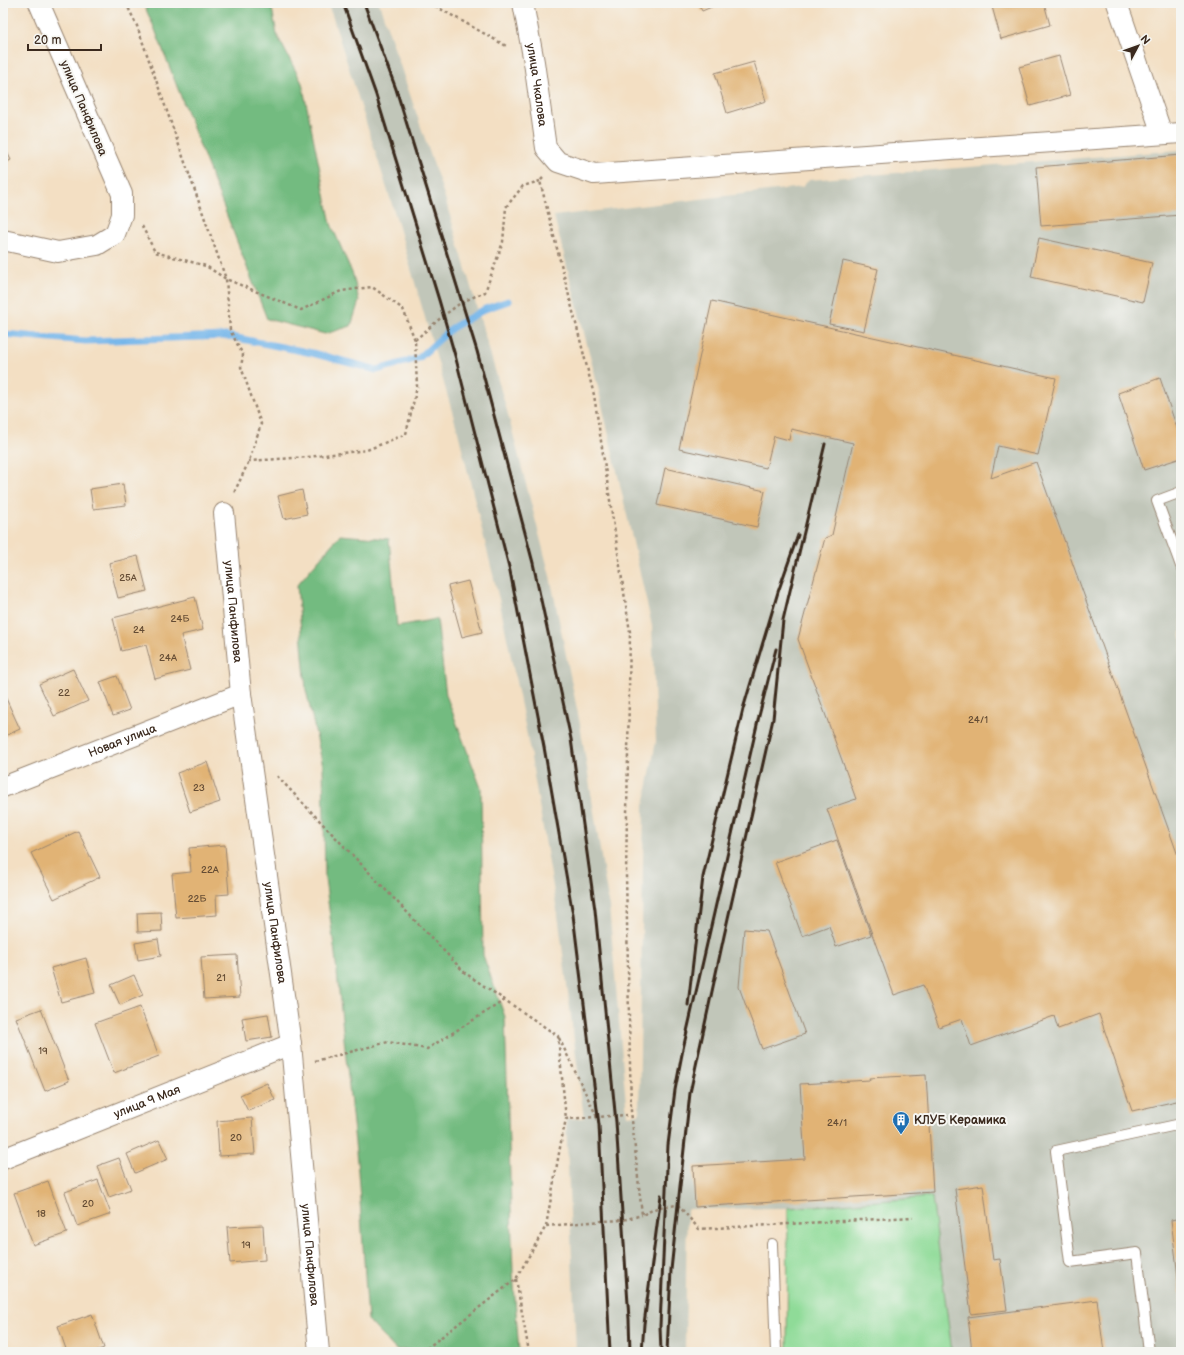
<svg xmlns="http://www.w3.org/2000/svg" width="1184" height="1355" font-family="'Balsamiq Sans',sans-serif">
<rect width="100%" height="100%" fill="#f6f6f2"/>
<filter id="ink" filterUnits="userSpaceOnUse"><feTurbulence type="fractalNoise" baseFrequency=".025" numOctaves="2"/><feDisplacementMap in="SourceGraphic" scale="8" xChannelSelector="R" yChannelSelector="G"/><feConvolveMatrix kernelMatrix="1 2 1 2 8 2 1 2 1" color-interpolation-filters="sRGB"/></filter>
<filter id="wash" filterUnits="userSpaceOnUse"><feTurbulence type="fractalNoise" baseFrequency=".012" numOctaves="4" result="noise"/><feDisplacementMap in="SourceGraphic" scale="16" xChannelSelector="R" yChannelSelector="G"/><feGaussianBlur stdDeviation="0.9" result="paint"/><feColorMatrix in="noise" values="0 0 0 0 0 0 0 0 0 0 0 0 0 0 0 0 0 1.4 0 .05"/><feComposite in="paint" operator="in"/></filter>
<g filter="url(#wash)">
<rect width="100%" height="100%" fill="#f3dfc3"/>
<!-- industrial -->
<path fill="#c1c6b9" d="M 327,3 L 379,3 L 445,198 L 507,411 L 550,576 L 580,724 L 609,906 L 627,1115 L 639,1114 L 644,806 L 656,741 L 652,626 L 598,387 L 554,216 L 802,187 L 809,180 L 1181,150 L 1181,1352 L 952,1352 L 932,1197 L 788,1208 L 687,1209 L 685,1352 L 576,1352 L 566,1119 L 584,1118 L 559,922 L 528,740 L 499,599 L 458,432 L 396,217 L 332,15 Z"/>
<!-- green -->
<path fill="#8fdb98" stroke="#65825b" d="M 932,1197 L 952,1352 L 787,1352 L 788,1208 Z"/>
<!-- forest -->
<path fill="#73bb80" stroke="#57724f" d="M 143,3 L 271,3 L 277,35 L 302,83 L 331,224 L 353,275 L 359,301 L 351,326 L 325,334 L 267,319 L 154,27 Z
M 340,535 L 389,539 L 397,626 L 437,619 L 446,695 L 481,788 L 483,955 L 505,1017 L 513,1272 L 519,1352 L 424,1352 L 426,1349 L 396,1350 L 368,1320 L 358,1171 L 335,954 L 325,879 L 323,766 L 306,690 L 297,585 Z"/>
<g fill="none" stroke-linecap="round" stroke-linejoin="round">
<!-- stream -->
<path stroke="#75b6ea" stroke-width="7" d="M 3,334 L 86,341 L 227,336 L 312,353 L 377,370 L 419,358 L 452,328 L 485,309 L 508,301"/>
</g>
<g id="blocks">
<!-- building -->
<path fill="#e1b375" d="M 698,3 L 721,3 L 702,11 Z
M 991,3 L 1044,3 L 1050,25 L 1001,39 Z
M 1059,56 L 1070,95 L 1030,106 L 1019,67 Z
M 754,62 L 766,101 L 727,113 L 715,73 Z
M 3,144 L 11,160 L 3,164 Z
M 1181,155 L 1181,215 L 1041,226 L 1036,167 Z
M 1039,238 L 1152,263 L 1143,302 L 1031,277 Z
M 843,261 L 878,269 L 864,331 L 829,324 Z
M 712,301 L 1056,378 L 1038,455 L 998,446 L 991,478 L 1036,462 L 1181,864 L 1181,1100 L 1132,1111 L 1099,1014 L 1058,1029 L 1054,1016 L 971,1046 L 962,1019 L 939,1027 L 923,985 L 894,995 L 827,809 L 856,799 L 798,639 L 825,538 L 832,535 L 853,443 L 791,429 L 789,440 L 774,436 L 766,468 L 679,449 Z
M 1160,378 L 1181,440 L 1181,458 L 1144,470 L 1118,393 Z
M 665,468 L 765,491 L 757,527 L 657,505 Z
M 123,484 L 126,505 L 93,509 L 90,489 Z
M 302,490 L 307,514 L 284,519 L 278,496 Z
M 138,556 L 147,591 L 118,598 L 109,563 Z
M 468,581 L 482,632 L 462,637 L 448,586 Z
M 195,597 L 203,630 L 181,635 L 190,670 L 155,679 L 146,645 L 121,651 L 113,618 Z
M 73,669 L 88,701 L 54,716 L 39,684 Z
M 117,676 L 130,710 L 113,716 L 100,682 Z
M 3,692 L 20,729 L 3,737 Z
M 207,762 L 220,802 L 190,812 L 177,773 Z
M 78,831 L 100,877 L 54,899 L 31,853 Z
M 837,840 L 871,935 L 836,947 L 829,926 L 802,936 L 775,862 Z
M 225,845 L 229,894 L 216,895 L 217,915 L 176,918 L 172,874 L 191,872 L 189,848 Z
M 161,912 L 162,931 L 138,932 L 137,913 Z
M 744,929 L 767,931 L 805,1034 L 762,1049 L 739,987 Z
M 158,939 L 161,956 L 138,960 L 135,943 Z
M 237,955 L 240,997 L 204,999 L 201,957 Z
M 86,958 L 95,993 L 61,1002 L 51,968 Z
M 134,975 L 143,995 L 120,1005 L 111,985 Z
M 140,1007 L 159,1056 L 114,1073 L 95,1023 Z
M 41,1009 L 69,1081 L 45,1091 L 16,1018 Z
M 268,1014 L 272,1037 L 246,1041 L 242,1018 Z
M 926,1075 L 933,1192 L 695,1207 L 693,1166 L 805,1159 L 800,1084 L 870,1080 L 869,1078 Z
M 267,1083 L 275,1100 L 248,1111 L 240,1095 Z
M 252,1118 L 255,1154 L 219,1156 L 217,1121 Z
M 159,1140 L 168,1159 L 135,1173 L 127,1154 Z
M 119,1158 L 131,1189 L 109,1197 L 97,1166 Z
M 98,1180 L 111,1214 L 77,1226 L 65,1192 Z
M 48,1181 L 67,1233 L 33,1245 L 14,1193 Z
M 983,1185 L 993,1260 L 1000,1259 L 1007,1310 L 971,1314 L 955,1189 Z
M 1181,1218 L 1181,1293 L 1180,1293 L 1171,1220 Z
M 263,1225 L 265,1260 L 230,1263 L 227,1227 Z
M 1097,1300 L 1104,1352 L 972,1352 L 968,1317 Z
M 92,1314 L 104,1348 L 92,1352 L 67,1352 L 58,1326 Z"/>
</g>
</g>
<g filter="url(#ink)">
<use href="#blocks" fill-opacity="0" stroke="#978470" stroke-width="1"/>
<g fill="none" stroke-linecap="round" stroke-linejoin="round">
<defs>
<path id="service" d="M 1181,492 L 1157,501 L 1181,566
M 772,1244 L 776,1352
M 1149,1352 L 1137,1253 L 1070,1262 L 1056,1151 L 1181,1124"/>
<g id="minor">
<path id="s1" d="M 523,3 L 534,62 L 546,148 L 558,162 L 594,174 L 1181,133"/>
<path d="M 1117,3 L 1162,134"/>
<path d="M 3,240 L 58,252 L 97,245 L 115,234 L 122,215 L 122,194 L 39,3"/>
<path id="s2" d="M 224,513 L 241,694 L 291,1044 L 319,1352"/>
<path id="s3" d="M 3,787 L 241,694"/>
<path id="s4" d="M 3,1159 L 291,1044"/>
</g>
</defs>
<!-- service casing -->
<use href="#service" stroke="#978470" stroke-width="12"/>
<!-- minor casing -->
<use href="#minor" stroke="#978470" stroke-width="22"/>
<!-- path -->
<path stroke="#978470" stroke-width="2.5" stroke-dasharray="3 3" stroke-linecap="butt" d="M 126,3 L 137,26 L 226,279 L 230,330 L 243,355 L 241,367 L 261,424 L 249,461 L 234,493
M 430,3 L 508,47
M 543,178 L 540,181 L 594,395 L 630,632 L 626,875 L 631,1111 L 642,1215 L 659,1207 L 678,1205 L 699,1229 L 913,1217
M 142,226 L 155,252 L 206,266 L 226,279 L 301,310 L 341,291 L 372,287 L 403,309 L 415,340 L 417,387 L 406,434 L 367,450 L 308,457 L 249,461
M 415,340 L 443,316 L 462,302 L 485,292 L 503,242 L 506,207 L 523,186 L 540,181
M 277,776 L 465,973 L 558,1036 L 566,1119
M 559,1038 L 597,1117
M 315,1061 L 388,1042 L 427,1049 L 505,1000
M 546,1226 L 561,1142 L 566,1119 L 627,1115
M 516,1279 L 529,1352
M 422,1352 L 516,1279 L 546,1226 L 603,1221 L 623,1220 L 642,1215"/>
<!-- service -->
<use href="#service" stroke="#fff" stroke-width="10"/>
<!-- minor -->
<use href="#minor" stroke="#fff" stroke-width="20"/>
<!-- rail -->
<path stroke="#3b2a1e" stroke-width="3" d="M 343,3 L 376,95 L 439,300 L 456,359 L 510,571 L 544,747 L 573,915 L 599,1125 L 610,1352
M 364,3 L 396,89 L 477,351 L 533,563 L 571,739 L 595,910 L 616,1122 L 629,1319 L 630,1352
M 688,1005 L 703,877 L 743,709 L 778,592 L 798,535
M 642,1352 L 644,1324 L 661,1195
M 661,1352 L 660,1326 L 668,1145 L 675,1090 L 683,1049 L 759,716 L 776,649
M 667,1352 L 671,1270 L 690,1093 L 724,936 L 773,719 L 783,620 L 825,444"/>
</g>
</g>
<!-- icons -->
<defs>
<symbol id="building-pin" viewBox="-11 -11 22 30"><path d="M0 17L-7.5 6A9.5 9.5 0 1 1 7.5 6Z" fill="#1f6fb2" stroke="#f6f6f2"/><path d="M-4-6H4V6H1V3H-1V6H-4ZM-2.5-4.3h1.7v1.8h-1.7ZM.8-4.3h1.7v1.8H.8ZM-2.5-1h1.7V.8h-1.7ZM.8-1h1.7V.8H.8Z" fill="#fff"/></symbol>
</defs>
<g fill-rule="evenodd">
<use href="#building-pin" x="891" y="1110" width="20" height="27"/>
</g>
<g text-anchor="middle" stroke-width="4" stroke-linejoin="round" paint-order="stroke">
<!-- number labels -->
<g font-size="10" fill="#644c34">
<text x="128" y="581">25А</text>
<text x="180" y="622">24Б</text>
<text x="139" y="633">24</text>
<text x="168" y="661">24А</text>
<text x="64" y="696">22</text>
<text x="978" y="723">24/1</text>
<text x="199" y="791">23</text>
<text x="210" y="873">22А</text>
<text x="197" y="902">22Б</text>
<text x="221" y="981">21</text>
<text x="43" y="1054">19</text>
<text x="837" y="1126">24/1</text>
<text x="236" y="1141">20</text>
<text x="88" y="1207">20</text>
<text x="41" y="1217">18</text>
<text x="246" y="1248">19</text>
</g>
<!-- street labels -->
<g font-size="12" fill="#3b2a1e" stroke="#f6f6f2">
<text dy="4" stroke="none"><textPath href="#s1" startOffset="83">улица Чкалова</textPath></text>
<text transform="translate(84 108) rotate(67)" y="4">улица Панфилова</text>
<text dy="4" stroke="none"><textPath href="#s2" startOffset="99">улица Панфилова</textPath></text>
<text dy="4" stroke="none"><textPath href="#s3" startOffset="128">Новая улица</textPath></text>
<text dy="4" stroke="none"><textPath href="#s2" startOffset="423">улица Панфилова</textPath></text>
<text dy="4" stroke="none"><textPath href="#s4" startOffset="155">улица 9 Мая</textPath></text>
<text dy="4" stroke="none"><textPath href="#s2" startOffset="747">улица Панфилова</textPath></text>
</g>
<!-- poi labels -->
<g font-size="12" font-weight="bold" fill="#3b2a1e" stroke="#f6f6f2" text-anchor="start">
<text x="914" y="1124">КЛУБ Керамика</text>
</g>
</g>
<!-- margin -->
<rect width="1184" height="1355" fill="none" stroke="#f6f6f2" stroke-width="16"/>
<!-- north arrow -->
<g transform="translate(1138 46) rotate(49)" stroke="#f6f6f2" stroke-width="3" paint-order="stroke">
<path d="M0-3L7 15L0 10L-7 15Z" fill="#3b2a1e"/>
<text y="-6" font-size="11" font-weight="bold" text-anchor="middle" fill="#3b2a1e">N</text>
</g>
<!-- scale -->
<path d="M28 44v6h73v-6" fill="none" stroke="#3b2a1e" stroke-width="2"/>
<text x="34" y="44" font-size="12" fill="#3b2a1e" stroke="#f6f6f2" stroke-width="3" paint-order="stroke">20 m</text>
</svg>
